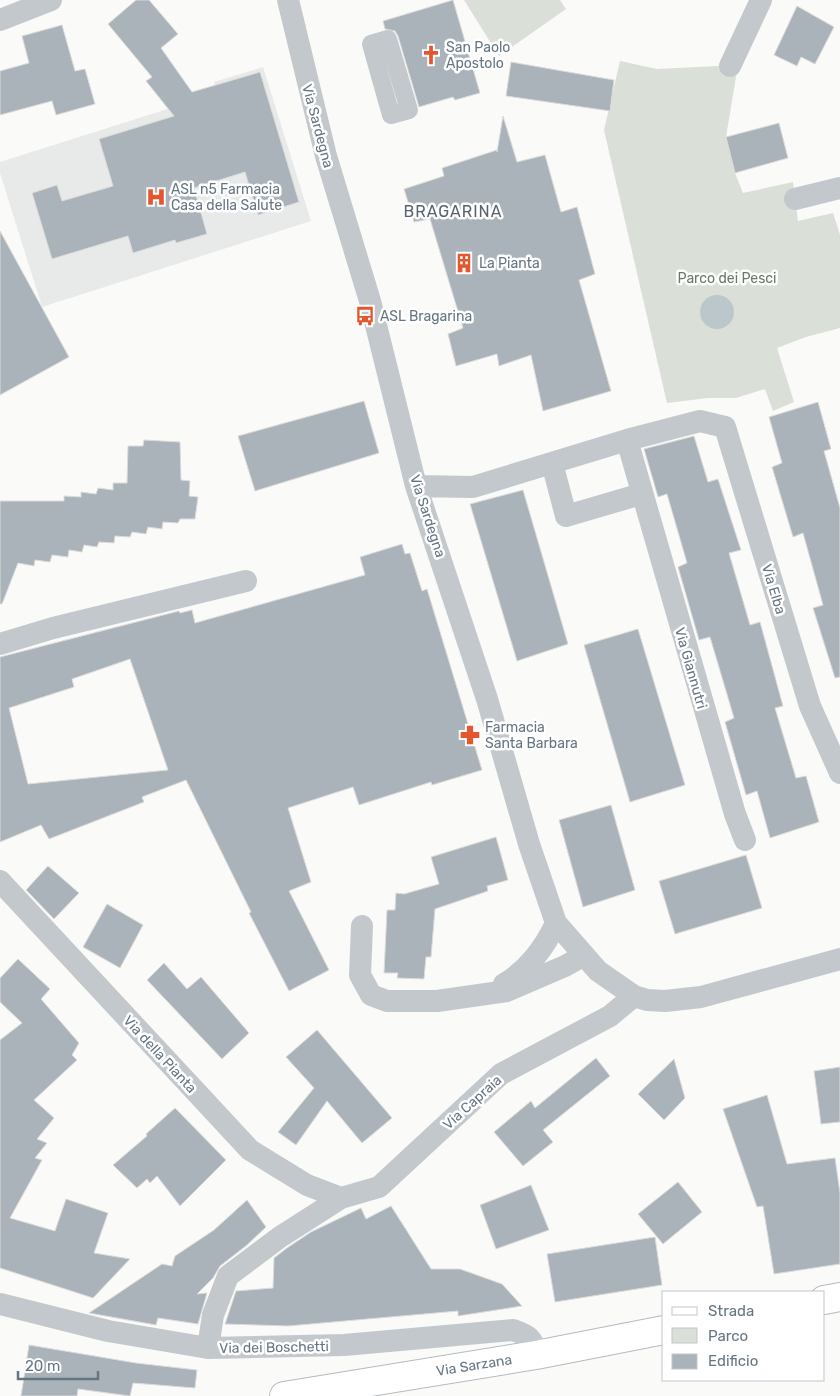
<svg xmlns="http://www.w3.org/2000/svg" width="840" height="1396" font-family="Rubik,sans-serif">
<rect width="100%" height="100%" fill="#fafaf8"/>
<!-- built -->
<path fill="#e8e9e9" d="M 263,67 L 311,221 L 42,307 L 0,173 L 0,162 L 218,93 L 214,82 Z"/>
<!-- green -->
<path fill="#dadfd7" d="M 464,0 L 560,0 L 566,9 L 499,56 Z
M 620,61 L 657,69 L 738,65 L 726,137 L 735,173 L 743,193 L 793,182 L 798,221 L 833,213 L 840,235 L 840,328 L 806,337 L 777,348 L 794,402 L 773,411 L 765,389 L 736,398 L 708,398 L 667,403 L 604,130 Z"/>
<!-- water -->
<path fill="#bbc7cb" d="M700 312a17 17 0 1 1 34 0a17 17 0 1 1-34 0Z"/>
<!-- building -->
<path fill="#aab3b9" stroke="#dcdcda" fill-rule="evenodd" d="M 136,0 L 149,0 L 178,34 L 161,48 L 192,92 L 260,72 L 299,202 L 258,215 L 245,172 L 194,188 L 207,234 L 176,243 L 175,240 L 133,253 L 128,236 L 52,259 L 32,193 L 57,185 L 62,201 L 113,186 L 99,139 L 174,116 L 146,81 L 152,77 L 108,24 Z
M 453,0 L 480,93 L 455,100 L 453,97 L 419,107 L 398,36 L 395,31 L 385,29 L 383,21 Z
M 797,6 L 834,27 L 815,64 L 801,57 L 797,66 L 774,55 Z
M 62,25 L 75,71 L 85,69 L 95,104 L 56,115 L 52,101 L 0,115 L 0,71 L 29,63 L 22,36 Z
M 511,62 L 614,80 L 610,111 L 506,96 Z
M 503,116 L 517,162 L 545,155 L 561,212 L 577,207 L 595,274 L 579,280 L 611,391 L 543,411 L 531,355 L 499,366 L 497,354 L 456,366 L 448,334 L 463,328 L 430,219 L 414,222 L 404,189 L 444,176 L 442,168 L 497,150 L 497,152 Z
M 779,123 L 788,158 L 735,173 L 726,137 Z
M 0,231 L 69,357 L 0,395 Z
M 364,401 L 379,453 L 255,491 L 238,436 Z
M 818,402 L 831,449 L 824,451 L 840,508 L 840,677 L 835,678 L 813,608 L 823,605 L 803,533 L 793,537 L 772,467 L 782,463 L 769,417 Z
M 694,436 L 708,482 L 718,479 L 741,550 L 729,553 L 750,625 L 760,622 L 783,706 L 775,708 L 796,778 L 806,776 L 819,822 L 770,838 L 757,791 L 746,795 L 725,722 L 734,718 L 710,637 L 699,640 L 678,567 L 687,563 L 667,494 L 658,497 L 644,449 Z
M 144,440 L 180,442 L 181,480 L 190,481 L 189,496 L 198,497 L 195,519 L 180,519 L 178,523 L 163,522 L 162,529 L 148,527 L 146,534 L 132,532 L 130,537 L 115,536 L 114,543 L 99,542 L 97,547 L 84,545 L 82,552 L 69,550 L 68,557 L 52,555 L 50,562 L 35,560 L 34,566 L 18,563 L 2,604 L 0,604 L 0,501 L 64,501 L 64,496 L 81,497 L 81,492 L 96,494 L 98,488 L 113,490 L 113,483 L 127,483 L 128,446 L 143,446 Z
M 523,490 L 568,644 L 517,661 L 470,504 Z
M 402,544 L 405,554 L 410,553 L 422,591 L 427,589 L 482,770 L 432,785 L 431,782 L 359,805 L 353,787 L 288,808 L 311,882 L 289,891 L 329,970 L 289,991 L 249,913 L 251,912 L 186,780 L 142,797 L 144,802 L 49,839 L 41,825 L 0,842 L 0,657 L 179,611 L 180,613 L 192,610 L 195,623 L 365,575 L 360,557 ZM 130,659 L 168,770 L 28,784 L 9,708 L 74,687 L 72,679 Z
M 638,629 L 685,785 L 630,802 L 584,645 Z
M 611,805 L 635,890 L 583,907 L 559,820 Z
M 496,837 L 508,880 L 487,886 L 488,891 L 435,909 L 431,957 L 426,957 L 424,979 L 397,978 L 398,973 L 384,973 L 387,910 L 395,910 L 396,893 L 404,894 L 439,884 L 431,857 Z
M 746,855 L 762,908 L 675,934 L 659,881 Z
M 48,866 L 79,893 L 54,919 L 26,890 Z
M 107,904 L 143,925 L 120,968 L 83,947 Z
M 18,959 L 50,989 L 41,999 L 79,1043 L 72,1055 L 77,1060 L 34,1100 L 54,1118 L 37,1139 L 47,1143 L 35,1158 L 42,1160 L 10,1218 L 55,1231 L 66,1199 L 108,1213 L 94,1253 L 130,1259 L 93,1298 L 0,1268 L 0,1040 L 22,1023 L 0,1002 L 0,978 Z
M 164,963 L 187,989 L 201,977 L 249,1033 L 222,1059 L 147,980 Z
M 317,1030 L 392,1118 L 362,1143 L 327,1101 L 296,1145 L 278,1132 L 314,1088 L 286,1057 Z
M 596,1058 L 610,1076 L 543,1130 L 553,1142 L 523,1166 L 494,1132 L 531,1101 L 535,1108 Z
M 674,1059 L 685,1098 L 664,1120 L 638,1094 Z
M 840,1067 L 840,1122 L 821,1124 L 814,1071 Z
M 767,1095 L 787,1164 L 835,1158 L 840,1193 L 840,1264 L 774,1274 L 763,1206 L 757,1207 L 723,1109 Z
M 175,1108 L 226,1160 L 180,1206 L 157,1176 L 150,1183 L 147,1179 L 137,1188 L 113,1165 L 147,1136 L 146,1134 Z
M 678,1182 L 702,1212 L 663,1244 L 638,1214 Z
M 531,1185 L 549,1230 L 496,1249 L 480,1205 Z
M 247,1200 L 266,1227 L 247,1245 L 220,1266 L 213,1278 L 197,1294 L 207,1293 L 198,1324 L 158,1318 L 156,1325 L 89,1313 L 162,1264 L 172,1266 L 175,1256 L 214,1230 Z
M 391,1206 L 431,1269 L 460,1269 L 502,1284 L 522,1306 L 458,1316 L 458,1311 L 288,1326 L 225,1324 L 236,1291 L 273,1288 L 274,1258 L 287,1248 L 311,1232 L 361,1208 L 366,1219 Z
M 655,1237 L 662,1285 L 555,1302 L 547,1254 Z
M 29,1345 L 136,1363 L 197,1370 L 195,1388 L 133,1383 L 130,1396 L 78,1389 L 77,1396 L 21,1396 Z"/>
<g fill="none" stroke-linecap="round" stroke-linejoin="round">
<defs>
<path id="primary" d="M 824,1300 L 840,1297
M 284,1396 L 536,1355 L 664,1330"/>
</defs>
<!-- primary casing -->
<use href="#primary" stroke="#b5babe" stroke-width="30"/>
<!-- pedestrian -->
<path stroke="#c3c8cc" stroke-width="18" d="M 388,39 L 409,110 L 391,115 L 371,44 Z"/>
<!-- minor -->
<path stroke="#c3c8cc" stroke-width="22" d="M 288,0 L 326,156 L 370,301 L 416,486 L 487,699 L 529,844 L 556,923 L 598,971 L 634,996 L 647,1000 L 665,1001 L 701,997 L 840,959
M 0,20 L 51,0
M 730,66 L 761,0
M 795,199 L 840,188
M 627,440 L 735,814 L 745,840
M 552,463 L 566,516 L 641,494
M 416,486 L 473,487 L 627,440 L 700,421 L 725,427 L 810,706 L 840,773
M 0,644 L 53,628 L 246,581
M 0,881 L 250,1150 L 307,1185 L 341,1198
M 362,926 L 360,975 L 371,995 L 387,1001 L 437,1001 L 507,991 L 565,966 L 583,956
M 504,984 C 527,971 545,947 556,923
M 0,1304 L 108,1331 L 208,1348 L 344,1345 L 513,1330 C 528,1335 534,1339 536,1355
M 208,1348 L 213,1315 L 228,1276 L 280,1237 L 341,1198 L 379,1187 L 501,1074 L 610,1016 L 634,996"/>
<!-- primary -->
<use href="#primary" stroke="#fff" stroke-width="28"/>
</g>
<!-- icons -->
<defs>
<symbol id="church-bare" viewBox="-9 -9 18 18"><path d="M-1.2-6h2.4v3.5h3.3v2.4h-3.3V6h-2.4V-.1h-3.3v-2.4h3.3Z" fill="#e4572e" stroke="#fff" stroke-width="2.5" paint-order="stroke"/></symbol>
<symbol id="hospital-bare" viewBox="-9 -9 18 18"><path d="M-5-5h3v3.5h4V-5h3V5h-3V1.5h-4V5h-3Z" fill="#e4572e" stroke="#fff" stroke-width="2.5" paint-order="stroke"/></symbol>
<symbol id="building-bare" viewBox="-9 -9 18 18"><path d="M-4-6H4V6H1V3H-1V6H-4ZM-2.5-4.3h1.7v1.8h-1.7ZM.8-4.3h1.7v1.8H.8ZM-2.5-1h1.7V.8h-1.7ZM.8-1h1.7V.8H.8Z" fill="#e4572e" stroke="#fff" stroke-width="2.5" paint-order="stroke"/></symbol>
<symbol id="bus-bare" viewBox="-9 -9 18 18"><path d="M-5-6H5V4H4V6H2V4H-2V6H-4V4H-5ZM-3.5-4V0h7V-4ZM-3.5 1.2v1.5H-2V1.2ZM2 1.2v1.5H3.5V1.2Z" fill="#e4572e" stroke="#fff" stroke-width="2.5" paint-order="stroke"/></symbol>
<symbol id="pharmacy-bare" viewBox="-9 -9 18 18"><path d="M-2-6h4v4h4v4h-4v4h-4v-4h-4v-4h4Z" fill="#e4572e" stroke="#fff" stroke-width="2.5" paint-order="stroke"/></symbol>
</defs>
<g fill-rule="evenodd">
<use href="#church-bare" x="417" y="41" width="28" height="28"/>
<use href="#hospital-bare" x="142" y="183" width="28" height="28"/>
<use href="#building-bare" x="450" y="249" width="28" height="28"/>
<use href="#bus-bare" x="351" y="302" width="28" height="28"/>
<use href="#pharmacy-bare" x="456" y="721" width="28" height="28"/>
</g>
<g text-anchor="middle" stroke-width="5" stroke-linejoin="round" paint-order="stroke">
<!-- poi labels -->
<g font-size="14" fill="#657683" stroke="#fff" text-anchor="start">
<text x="446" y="52">San Paolo<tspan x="446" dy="16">Apostolo</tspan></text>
<text x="171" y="194">ASL n5 Farmacia<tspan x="171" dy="16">Casa della Salute</tspan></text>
<text x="479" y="268">La Pianta</text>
<text x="380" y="321">ASL Bragarina</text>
<text x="485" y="732">Farmacia<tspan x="485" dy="16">Santa Barbara</tspan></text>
</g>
<!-- street labels -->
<g font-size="14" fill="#657683" stroke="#fff">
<text transform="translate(318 126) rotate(75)" y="5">Via Sardegna</text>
<text transform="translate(428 516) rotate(72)" y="5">Via Sardegna</text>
<text transform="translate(774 589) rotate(73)" y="5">Via Elba</text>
<text transform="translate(691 668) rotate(74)" y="5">Via Giannutri</text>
<text transform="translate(160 1054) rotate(47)" y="5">Via della Pianta</text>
<text transform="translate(472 1102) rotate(-42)" y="5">Via Capraia</text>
<text transform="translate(274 1347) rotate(-1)" y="5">Via dei Boschetti</text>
<text transform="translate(474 1365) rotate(-9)" y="5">Via Sarzana</text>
</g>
<!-- park labels -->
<g font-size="14" fill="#687a64" stroke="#fff">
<text x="727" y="283">Parco dei Pesci</text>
</g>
<!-- quarter labels -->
<g font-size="16" letter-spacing="1" fill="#57646e" stroke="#fff">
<text x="453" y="217">BRAGARINA</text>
</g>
</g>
<!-- legend -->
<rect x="662" y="1291" width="162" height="90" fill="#ffffff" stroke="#c1c8cd"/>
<rect x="672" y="1307" width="25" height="8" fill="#ffffff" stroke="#c1c8cd"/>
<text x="708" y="1316" font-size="15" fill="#657683">Strada</text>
<rect x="672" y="1328" width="25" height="15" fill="#dadfd7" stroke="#c1c8cd"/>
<text x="708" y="1341" font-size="15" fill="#657683">Parco</text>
<rect x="672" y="1354" width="25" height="15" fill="#aab3b9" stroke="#c1c8cd"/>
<text x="708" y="1366" font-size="15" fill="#657683">Edificio</text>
<!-- scale -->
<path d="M18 1371v8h80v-8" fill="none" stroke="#657683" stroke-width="2.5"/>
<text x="25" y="1371" font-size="15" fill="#657683" stroke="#ffffff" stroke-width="4" paint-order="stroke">20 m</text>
</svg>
